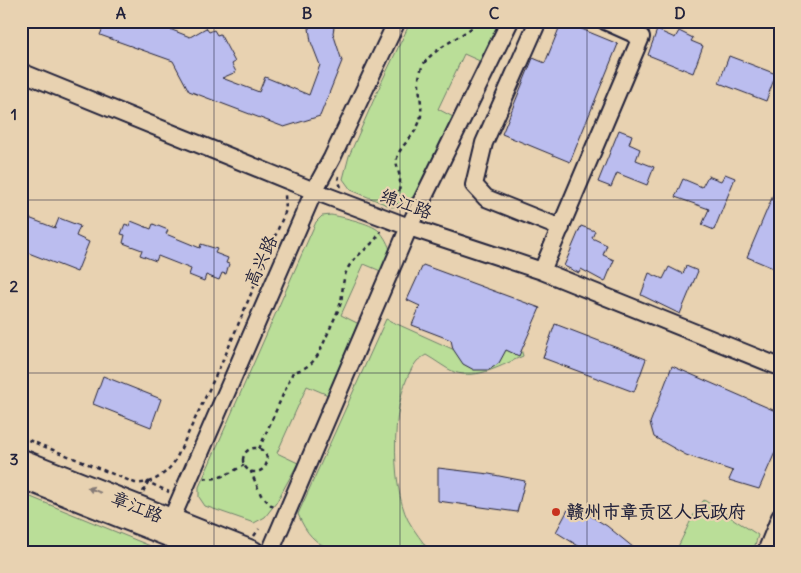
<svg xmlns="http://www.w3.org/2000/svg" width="801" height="573" font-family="Delius,'LXGW WenKai TC',sans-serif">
<rect width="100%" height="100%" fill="#e8d2b1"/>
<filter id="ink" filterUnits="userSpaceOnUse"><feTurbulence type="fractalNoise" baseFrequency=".02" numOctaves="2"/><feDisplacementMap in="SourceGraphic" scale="10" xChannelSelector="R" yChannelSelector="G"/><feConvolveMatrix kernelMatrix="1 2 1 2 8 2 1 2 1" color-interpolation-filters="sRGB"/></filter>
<g filter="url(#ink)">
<!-- green -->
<path fill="#bade98" stroke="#6e806a" d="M 411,21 L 500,21 L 482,62 L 464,54 L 438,109 L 455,118 L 415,195 L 402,205 L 392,207 L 351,190 L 343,179 L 349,156 L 382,81 Z
M 331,215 C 342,217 371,223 379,231 C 385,237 388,244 391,252 L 383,272 L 364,264 L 341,315 L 359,324 L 328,395 L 307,386 L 277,453 L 298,463 L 276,503 L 265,517 L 254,523 L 205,506 L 199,497 L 199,487 L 316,222 L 322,216 Z
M 386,319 L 459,352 L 520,345 L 523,356 C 502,365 478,380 454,372 C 445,368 435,360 426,355 C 423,357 419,359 417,361 C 390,393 390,485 408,520 C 414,531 423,542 430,552 C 412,552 394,552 377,552 C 339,552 314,554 298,514 Z
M 21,493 L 165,552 L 21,552 Z
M 704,500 L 758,535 L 753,552 L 675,552 C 685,535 692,513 704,500 Z"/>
<!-- building -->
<path fill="#bbbdef" stroke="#22223b" d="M 106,21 L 149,21 L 190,37 L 206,28 L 209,32 L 214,30 L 217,35 L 220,34 L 235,62 L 232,64 L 236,72 L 222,78 L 259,92 L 265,77 L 309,95 L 320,65 L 311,42 L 308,21 L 335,21 L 333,33 L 342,61 L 320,116 L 284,127 L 189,91 L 173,61 L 100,35 Z
M 562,21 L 618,44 L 570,162 L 502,134 L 533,58 L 545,63 Z
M 657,30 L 675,38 L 679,31 L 693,38 L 691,41 L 703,46 L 693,73 L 648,55 Z
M 729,56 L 776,74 L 766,101 L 719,83 Z
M 619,130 L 632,135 L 629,144 L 640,149 L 636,160 L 654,167 L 647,185 L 617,173 L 611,187 L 598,182 Z
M 725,174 L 735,178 L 714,230 L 702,225 L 709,209 L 675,197 L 683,179 L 702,187 L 708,176 L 721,181 Z
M 780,179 L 780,271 L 747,257 Z
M 21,215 L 55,228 L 59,218 L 80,226 L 76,236 L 89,242 L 77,272 L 21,250 Z
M 131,221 L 151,229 L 153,224 L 168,230 L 166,234 L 200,248 L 201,244 L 217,249 L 215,253 L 228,258 L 226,263 L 229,264 L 226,274 L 222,273 L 219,280 L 206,275 L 204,281 L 189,275 L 191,269 L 158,256 L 156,261 L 140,255 L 142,250 L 123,243 L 125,235 L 121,234 L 125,224 L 129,226 Z
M 581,226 L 595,231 L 592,238 L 607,245 L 603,255 L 614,260 L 605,282 L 581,269 L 579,273 L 564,266 Z
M 423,265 L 540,308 L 519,356 L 506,350 L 499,363 L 489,370 L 474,370 L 463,364 L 453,349 L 451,340 L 412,325 L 420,306 L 407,300 Z
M 686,266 L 698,271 L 680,314 L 641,295 L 649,273 L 663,279 L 669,267 L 683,274 Z
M 555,324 L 646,359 L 634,392 L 543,358 Z
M 672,366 L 780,413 L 780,441 L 759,489 L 729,480 L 733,471 L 686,455 L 654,437 L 650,423 Z
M 103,376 L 161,399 L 151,427 L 93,404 Z
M 438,468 L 489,474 L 525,481 L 517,512 L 438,501 Z
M 571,504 L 607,526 L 639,552 L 588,552 L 556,532 Z"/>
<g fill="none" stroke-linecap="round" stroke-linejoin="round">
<defs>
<path id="minor" d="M 538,21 L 484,143 L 474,185 L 486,198 L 561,228
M 21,72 L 314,191 L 409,227 L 542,271 L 780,367
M 542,271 L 641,37 L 605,21
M 171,520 L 314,191 L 332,158 L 397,21
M 270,552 L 409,227 L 510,21
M 766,552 L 780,517"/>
<path id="major" d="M 21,460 L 253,552
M 21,477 L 210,552"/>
</defs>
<!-- minor casing -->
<use href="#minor" stroke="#22223b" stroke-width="20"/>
<!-- major casing -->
<use href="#major" stroke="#22223b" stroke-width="25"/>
<!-- path -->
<path stroke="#22223b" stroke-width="2.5" stroke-dasharray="4 4" stroke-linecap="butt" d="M 339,176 L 338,180 L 341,187
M 396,207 C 398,198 400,189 400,180 C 400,173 395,165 397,158 C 400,144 419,134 421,115 C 423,97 413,79 425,62 C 435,48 465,35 480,21
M 21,437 L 135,483 C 152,485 166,474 175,461 L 225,356 L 286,210 L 285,195
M243 460a12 12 0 1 1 24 0a12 12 0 1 1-24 0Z
M 259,449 L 293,372 C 317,367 320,350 329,331 C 333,321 338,312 341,302 C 343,291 342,279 348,268 C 356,253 372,248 381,231
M 253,472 L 251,472 L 261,495 L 274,508
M 204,478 C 218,481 232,472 244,465
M 143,492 L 148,482 L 169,492
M 254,536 L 259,529"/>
<!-- minor -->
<use href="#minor" stroke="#e8d2b1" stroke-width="16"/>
<!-- major -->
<use href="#major" stroke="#e8d2b1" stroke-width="21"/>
</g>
<!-- one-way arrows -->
<defs><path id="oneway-solid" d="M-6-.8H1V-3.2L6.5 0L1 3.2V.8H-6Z" transform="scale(1.25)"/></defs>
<use fill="#857a76" href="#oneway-solid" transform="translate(94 490) rotate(-158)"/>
</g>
<!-- grid -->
<path fill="none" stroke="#22223b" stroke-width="1" stroke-opacity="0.55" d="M 214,21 L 214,552M 400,21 L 400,552M 587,21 L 587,552M 21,200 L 780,200M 21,373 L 780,373"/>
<!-- markers -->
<circle fill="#c8321e" stroke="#e8d2b1" stroke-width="2" cx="556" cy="512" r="5"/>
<g text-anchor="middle" stroke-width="4.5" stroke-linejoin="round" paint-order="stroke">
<!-- street labels -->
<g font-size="18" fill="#22223b" stroke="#e8d2b1">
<text transform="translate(406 204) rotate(20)" y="6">绵江路</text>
<text transform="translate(261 261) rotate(-66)" y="6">高兴路</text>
<text transform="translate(137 507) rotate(22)" y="6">章江路</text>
</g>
<!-- poi labels -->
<g font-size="18" font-weight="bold" fill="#22223b" stroke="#e8d2b1" text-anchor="start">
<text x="566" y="518">赣州市章贡区人民政府</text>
</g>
</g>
<!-- margin -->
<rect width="801" height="573" fill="none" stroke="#e8d2b1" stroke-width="55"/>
<rect x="28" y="28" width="746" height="518" fill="none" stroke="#22223b" stroke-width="2"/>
<g font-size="16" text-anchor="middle" font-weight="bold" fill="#22223b">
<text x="121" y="19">A</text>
<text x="307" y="19">B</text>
<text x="494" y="19">C</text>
<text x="680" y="19">D</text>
<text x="14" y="120">1</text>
<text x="14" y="292">2</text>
<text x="14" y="465">3</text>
</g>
</svg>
